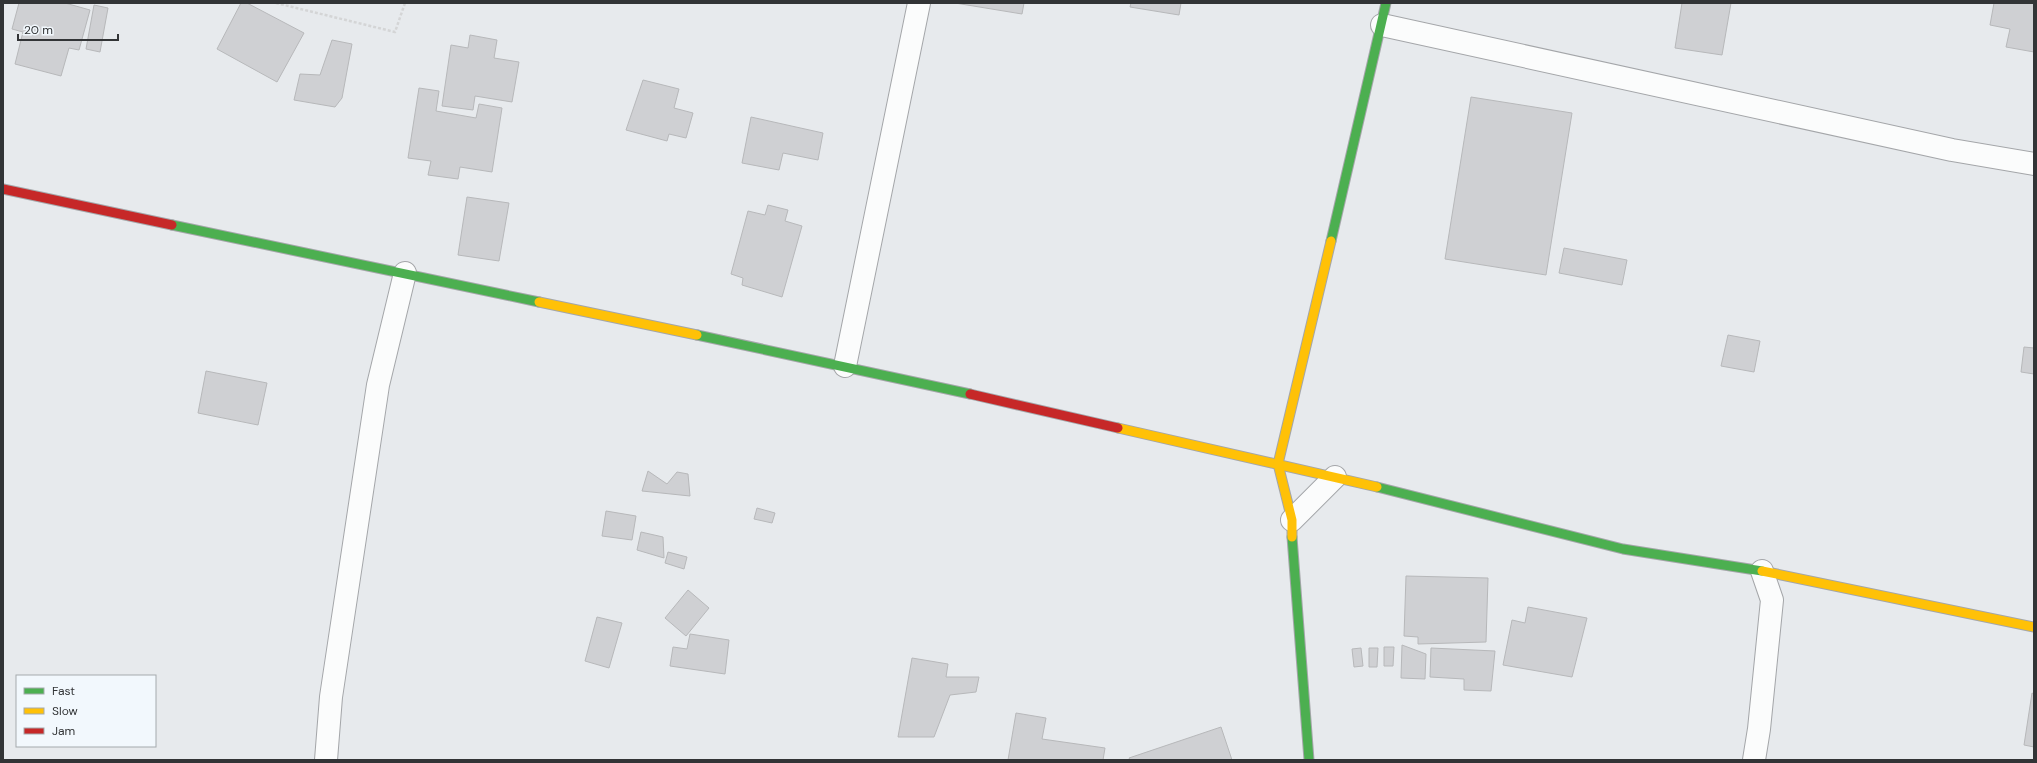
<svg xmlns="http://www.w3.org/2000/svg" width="2037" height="763" font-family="'DM Sans',sans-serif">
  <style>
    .building { fill: #cfd0d3; stroke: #b7b8ba }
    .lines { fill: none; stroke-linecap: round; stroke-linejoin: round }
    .street-casing { stroke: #a4a6a9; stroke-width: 24 }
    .fast-casing { stroke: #a4a6a9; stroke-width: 11 }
    .slow-casing { stroke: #a4a6a9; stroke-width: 11 }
    .jam-casing { stroke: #a4a6a9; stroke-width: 11 }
    .path { stroke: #d4d5d6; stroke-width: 2.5; stroke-dasharray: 3 2; stroke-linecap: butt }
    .street { stroke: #fbfcfc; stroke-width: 22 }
    .fast { stroke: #4caf50; stroke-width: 9 }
    .slow { stroke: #ffc107; stroke-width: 9 }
    .jam { stroke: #c62828; stroke-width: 9 }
  </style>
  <rect width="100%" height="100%" fill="#e7eaed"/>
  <!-- building -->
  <g class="building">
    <polygon points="19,3 65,3 90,10 79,50 69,48 61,76 15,64 23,32 12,29"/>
    <polygon points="241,3 247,3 304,33 277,82 217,49"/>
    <polygon points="955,3 1024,3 1022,14"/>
    <polygon points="1131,3 1181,3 1179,15 1130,7"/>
    <polygon points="1682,3 1731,3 1722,55 1675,48"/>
    <polygon points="1994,3 2034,3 2034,52 2006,47 2010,29 1990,25"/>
    <polygon points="94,5 108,8 100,52 86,49"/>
    <polygon points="470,35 497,40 494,58 519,62 512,102 475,96 473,110 442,106 451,45 468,48"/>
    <polygon points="332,40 352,44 342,98 335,107 294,100 300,74 320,75"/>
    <polygon points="643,80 679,89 674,108 693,113 686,138 669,134 667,141 626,130"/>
    <polygon points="419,88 439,91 436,111 476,118 479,104 502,108 492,172 460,167 458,179 428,175 431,161 408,158"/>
    <polygon points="1471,97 1572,113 1546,275 1445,259"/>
    <polygon points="751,117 823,133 818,160 783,153 779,170 742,163"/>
    <polygon points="467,197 509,203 499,261 458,255"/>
    <polygon points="768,205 788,210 785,221 802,226 782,297 742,285 743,278 731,274 748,211 765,215"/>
    <polygon points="1564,248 1627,260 1622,285 1559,273"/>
    <polygon points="1728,335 1760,341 1754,372 1721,366"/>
    <polygon points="2024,347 2034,348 2034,374 2021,372"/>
    <polygon points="206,371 267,383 258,425 198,413"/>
    <polygon points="648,471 667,484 677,472 688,474 690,496 642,491"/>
    <polygon points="757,508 775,513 772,523 754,519"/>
    <polygon points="606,511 636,516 632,540 602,536"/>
    <polygon points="641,532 663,537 664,558 637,550"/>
    <polygon points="668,552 687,557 684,569 665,563"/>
    <polygon points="1406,576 1488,578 1486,642 1418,644 1418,637 1404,636"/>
    <polygon points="688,590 709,608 686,636 665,618"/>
    <polygon points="1528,607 1587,618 1572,677 1503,665 1512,620 1525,623"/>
    <polygon points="597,617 622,623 609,668 585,661"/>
    <polygon points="690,634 729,640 725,674 670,666 673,647 687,649"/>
    <polygon points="1402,645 1426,654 1425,679 1401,678"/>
    <polygon points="1384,647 1394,647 1393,666 1384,666"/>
    <polygon points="1361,648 1363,666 1354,667 1352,649"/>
    <polygon points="1369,648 1378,648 1377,667 1369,667"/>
    <polygon points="1431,648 1495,651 1491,691 1464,690 1464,679 1430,677"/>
    <polygon points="912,658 948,664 946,677 979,677 976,692 950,695 934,737 898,737"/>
    <polygon points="2032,693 2034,694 2034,747 2024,745"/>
    <polygon points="1016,713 1046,718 1042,739 1105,748 1103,760 1008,760"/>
    <polygon points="1221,727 1232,760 1130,760 1129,758"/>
  </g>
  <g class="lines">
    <!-- street casing -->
    <g class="street-casing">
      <g id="street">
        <polyline points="1382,25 1952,150 2034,164"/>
        <polyline points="845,366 919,3"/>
        <polyline points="1292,520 1335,477"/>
        <polyline points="326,760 331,697 378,385 405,273"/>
        <polyline points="1754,760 1759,729 1772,600 1762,571"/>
      </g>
    </g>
    <!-- fast casing -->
    <g class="fast-casing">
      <g id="fast">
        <polyline points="172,225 539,302"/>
        <polyline points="1331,241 1386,3"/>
        <polyline points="697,335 970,394"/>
        <polyline points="1377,487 1623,549 1762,571"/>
        <polyline points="1292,537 1309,760"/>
      </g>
    </g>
    <!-- slow casing -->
    <g class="slow-casing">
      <g id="slow">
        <polyline points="539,302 697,335"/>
        <polyline points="1118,428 1377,487"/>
        <polyline points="1292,537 1292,520 1278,464 1331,241"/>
        <polyline points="1762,571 2034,627"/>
      </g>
    </g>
    <!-- jam casing -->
    <g class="jam-casing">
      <g id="jam">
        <polyline points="3,189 172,225"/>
        <polyline points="970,394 1118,428"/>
      </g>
    </g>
    <!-- path -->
    <polyline class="path" points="276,3 395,32 405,3"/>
    <!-- street -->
    <use href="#street" class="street"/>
    <!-- fast -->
    <use href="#fast" class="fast"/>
    <!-- slow -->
    <use href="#slow" class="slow"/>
    <!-- jam -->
    <use href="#jam" class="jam"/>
  </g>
  <!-- border -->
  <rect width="2037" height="763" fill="none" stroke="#323436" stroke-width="8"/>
  <!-- legend -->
  <rect x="16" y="675" width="140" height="72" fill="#f2f8fd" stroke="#a5aaad"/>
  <rect x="24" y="688" width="20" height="6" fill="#4caf50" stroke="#a5aaad"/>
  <text x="52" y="695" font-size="12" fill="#323436">Fast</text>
  <rect x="24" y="708" width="20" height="6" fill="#ffc107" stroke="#a5aaad"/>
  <text x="52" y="715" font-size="12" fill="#323436">Slow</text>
  <rect x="24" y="728" width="20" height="6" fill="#c62828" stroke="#a5aaad"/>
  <text x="52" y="735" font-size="12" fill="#323436">Jam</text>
  <!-- scale -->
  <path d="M18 34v6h100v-6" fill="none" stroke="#323436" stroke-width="2"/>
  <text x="24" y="34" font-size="12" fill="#323436" stroke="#f2f8fd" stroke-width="3" paint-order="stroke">20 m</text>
</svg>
